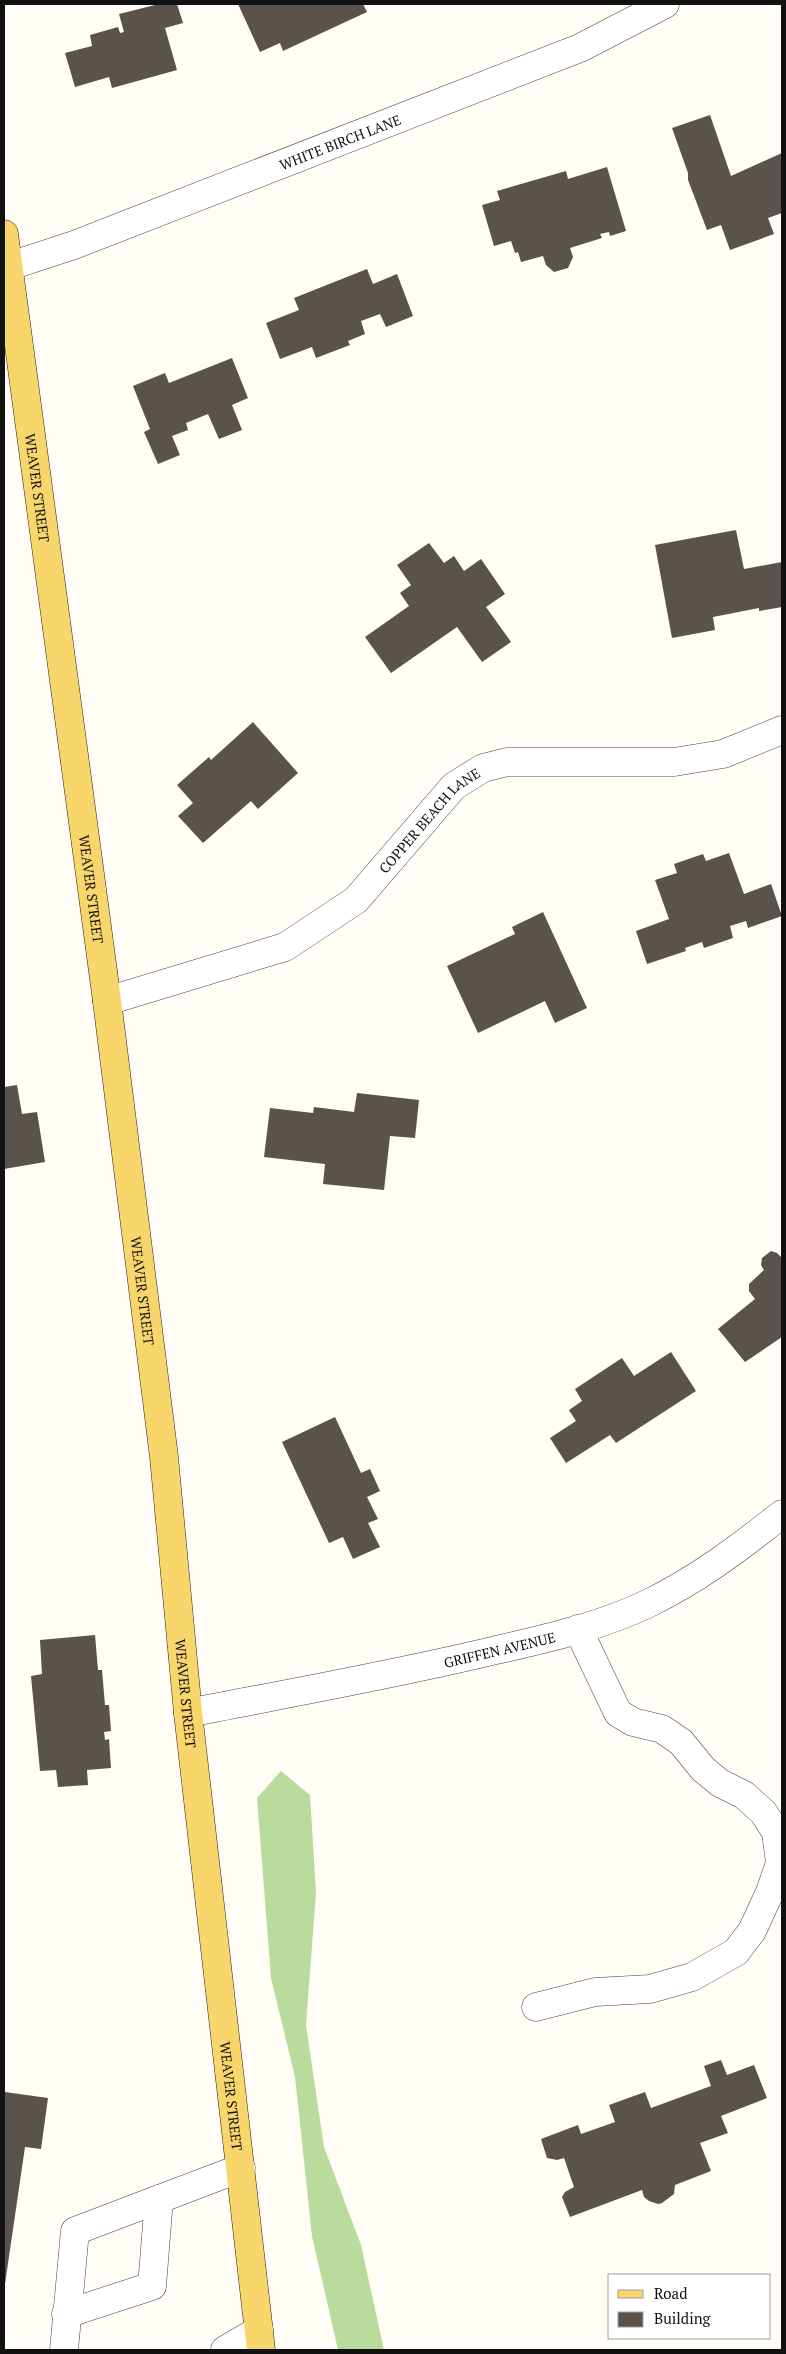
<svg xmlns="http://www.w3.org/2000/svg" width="786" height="2354" font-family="'PT Serif',serif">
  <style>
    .forest { fill: #b9dc9c }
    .building { fill: #5a524d }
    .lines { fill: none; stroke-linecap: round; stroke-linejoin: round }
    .minor-casing { stroke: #444; stroke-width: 29 }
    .major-casing { stroke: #222; stroke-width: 29 }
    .minor { stroke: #fff; stroke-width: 28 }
    .major { stroke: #f9d66b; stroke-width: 28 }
    .labels { text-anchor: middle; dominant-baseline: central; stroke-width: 5; stroke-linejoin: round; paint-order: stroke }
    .street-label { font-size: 14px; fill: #111; stroke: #fff }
  </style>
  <rect width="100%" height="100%" fill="#fffdf5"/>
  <!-- forest -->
  <polygon class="forest" points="281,1771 310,1795 316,1893 306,2025 324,2147 361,2245 384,2350 338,2350 312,2236 295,2077 271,1978 257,1798"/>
  <!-- building -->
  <g class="building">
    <polygon points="159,4 177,4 183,23 165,28 177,70 112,88 109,77 75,87 65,53 92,46 90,35 118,27 120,33 124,32 119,14"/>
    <polygon points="238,4 363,4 367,12 283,51 280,43 260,52"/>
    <polygon points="710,115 731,176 782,153 782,213 768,218 774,234 730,250 721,225 707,230 688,180 688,173 672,128"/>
    <polygon points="607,167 626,231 610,236 609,232 600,234 602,238 570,248 573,257 568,268 554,272 546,265 543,256 521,262 518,252 515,253 511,241 494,246 482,205 500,200 497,191 566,171 568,179"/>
    <polygon points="367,269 373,284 397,274 413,316 386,327 380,314 361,321 365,334 348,341 350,345 316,358 312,347 280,359 266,323 299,310 294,298"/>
    <polygon points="232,358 248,398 232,405 242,430 219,439 208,414 186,423 188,430 172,436 180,455 158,464 144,432 150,429 133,386 165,373 169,383"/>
    <polygon points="736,530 744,569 782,562 782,607 759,611 759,608 713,617 715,630 672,638 655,545"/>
    <polygon points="429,543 444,563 454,556 464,571 481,559 505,594 486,607 511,642 482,662 457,627 391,673 365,637 409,606 400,593 411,585 397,565"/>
    <polygon points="253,722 298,773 258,809 251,801 203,843 178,816 193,803 177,785 209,757 211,760"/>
    <polygon points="729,853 744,894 771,884 782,916 748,928 746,921 730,926 733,938 704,948 702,942 685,948 686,951 647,964 636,931 669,919 655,880 677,873 674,864 703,854 706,861"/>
    <polygon points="543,912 587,1008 555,1023 545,1001 478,1033 447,966 515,934 512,927"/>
    <polygon points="17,1085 22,1114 37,1112 45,1162 4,1169 4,1087"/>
    <polygon points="357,1093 419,1100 415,1138 390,1136 384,1190 323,1184 325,1164 264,1157 270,1108 313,1113 314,1107 354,1112"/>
    <polygon points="771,1251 777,1253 781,1257 782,1255 782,1337 745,1362 718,1329 755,1299 749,1291 749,1284 764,1270 761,1265 762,1258"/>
    <polygon points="671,1352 696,1391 616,1443 610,1435 566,1463 550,1438 576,1421 569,1410 582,1401 575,1389 622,1358 634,1376"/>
    <polygon points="335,1417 361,1473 370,1469 380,1491 367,1497 378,1519 368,1523 380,1547 353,1559 343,1537 329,1543 282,1442"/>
    <polygon points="95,1635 98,1670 102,1670 105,1705 109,1705 111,1731 104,1732 105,1740 109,1739 111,1768 87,1770 88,1785 58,1787 56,1770 40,1771 31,1676 42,1674 40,1640"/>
    <polygon points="721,2060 727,2075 754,2065 767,2098 721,2116 728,2133 700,2143 711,2171 675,2185 674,2194 662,2203 658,2204 649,2201 644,2197 642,2190 570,2217 562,2197 565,2192 574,2187 564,2158 557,2160 547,2158 541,2139 578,2125 581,2134 615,2122 609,2105 645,2092 651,2108 711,2086 704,2066"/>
    <polygon points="5,2092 48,2098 41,2149 25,2147 5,2284"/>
  </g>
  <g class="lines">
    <!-- minor casing -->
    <g class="minor-casing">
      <g id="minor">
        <path id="s1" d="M4,268L74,245L580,48L665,4"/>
        <path id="s2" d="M107,1001L285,947L356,900L454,786L483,768L507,762H674L723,754L782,730"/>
        <path id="s3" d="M188,1713C290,1693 392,1675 492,1651C544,1639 599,1627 647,1604C697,1580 739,1548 782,1514"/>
        <polyline points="536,2007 595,1992 650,1989 692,1977 736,1952 752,1931 770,1892 780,1863 776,1832 763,1812 744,1795 720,1783 703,1769 681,1742 662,1729 633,1722 618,1713 578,1629"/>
        <polyline points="66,2314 152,2286 159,2199"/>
        <polyline points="64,2350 75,2231 241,2168"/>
        <polyline points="225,2350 259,2330"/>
      </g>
    </g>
    <!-- major casing -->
    <g class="major-casing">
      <g id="major">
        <path id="s4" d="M4,234L107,1001L164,1457L188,1713L261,2350"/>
      </g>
    </g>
    <!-- minor -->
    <use href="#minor" class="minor"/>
    <!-- major -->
    <use href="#major" class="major"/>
  </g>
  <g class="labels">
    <!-- street labels -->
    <g class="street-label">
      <text stroke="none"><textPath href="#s1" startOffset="359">WHITE BIRCH LANE</textPath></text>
      <text stroke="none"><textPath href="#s4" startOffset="256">WEAVER STREET</textPath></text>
      <text stroke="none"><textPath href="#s2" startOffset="380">COPPER BEACH LANE</textPath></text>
      <text stroke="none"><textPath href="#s4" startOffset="661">WEAVER STREET</textPath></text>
      <text stroke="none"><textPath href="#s4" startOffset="1066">WEAVER STREET</textPath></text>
      <text stroke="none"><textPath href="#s3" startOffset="318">GRIFFEN AVENUE</textPath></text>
      <text stroke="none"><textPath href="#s4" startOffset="1471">WEAVER STREET</textPath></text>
      <text stroke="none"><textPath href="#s4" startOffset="1876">WEAVER STREET</textPath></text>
    </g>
  </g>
  <!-- border -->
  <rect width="786" height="2354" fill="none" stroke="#111111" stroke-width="10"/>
  <!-- legend -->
  <rect x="608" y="2274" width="162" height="65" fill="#ffffff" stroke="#a0a0a0"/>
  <rect x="618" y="2290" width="25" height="8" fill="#f9d66b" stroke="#a0a0a0"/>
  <text x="654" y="2299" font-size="15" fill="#111111">Road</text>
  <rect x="618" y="2312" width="25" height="15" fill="#5a524d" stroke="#a0a0a0"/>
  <text x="654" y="2324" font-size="15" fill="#111111">Building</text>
</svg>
